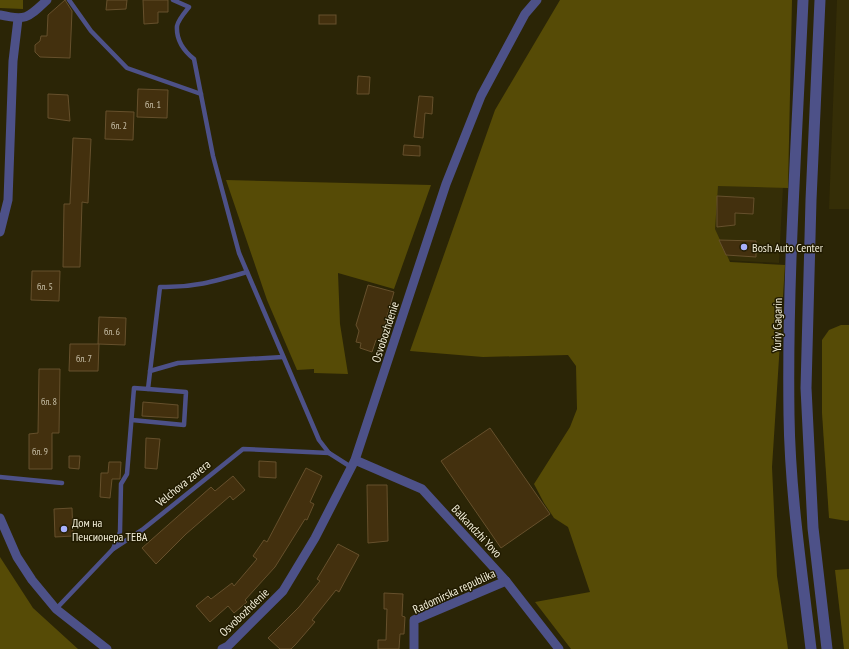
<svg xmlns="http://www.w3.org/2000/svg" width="849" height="649" font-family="'PT Sans Narrow',sans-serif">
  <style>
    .built { fill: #352e07 }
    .green { fill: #564b06 }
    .building { fill: #43300e; stroke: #66502c }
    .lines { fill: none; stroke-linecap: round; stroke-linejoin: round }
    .service { stroke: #4d5188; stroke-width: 4.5 }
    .minor { stroke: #4d5188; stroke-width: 9 }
    .tertiary { stroke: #4d5188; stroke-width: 11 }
    .poi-dot { fill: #a8b0fc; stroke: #211b00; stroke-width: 1.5 }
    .labels { text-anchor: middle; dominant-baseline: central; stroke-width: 3; stroke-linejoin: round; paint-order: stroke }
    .number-label { font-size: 10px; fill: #c6bea6 }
    .poi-label { font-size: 12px; fill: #f2eed8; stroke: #211b00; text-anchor: start }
    .street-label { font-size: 12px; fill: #f2eed8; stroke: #211b00 }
  </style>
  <rect width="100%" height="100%" fill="#2b2506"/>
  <!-- built -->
  <g class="built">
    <polygon points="837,0 849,0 849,209 829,209"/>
    <polygon points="712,185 783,187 779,263 725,260 709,228"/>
  </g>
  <!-- green -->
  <g class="green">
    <polygon points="0,0 23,0 23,9 0,8"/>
    <polygon points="560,0 792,0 788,188 718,186 715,229 730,262 785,265 772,467 777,576 788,649 571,649 535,602 590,592 568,527 554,518 544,503 534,484 570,427 577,409 576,366 568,355 483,357 410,351 495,110"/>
    <polygon points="226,180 431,185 394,289 338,273 340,324 348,374 314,373 314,369 297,370 267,300"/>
    <polygon points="841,325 849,325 849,520 847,521 829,518 822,413 822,340 829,330"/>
    <polygon points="0,557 33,608 78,649 0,649"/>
    <polygon points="849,569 849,649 844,649 835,570"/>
  </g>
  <!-- building -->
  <g class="building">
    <polygon points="65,0 72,11 70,58 40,57 35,52 35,45 40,41 41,36 47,36 48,15"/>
    <polygon points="107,0 127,0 126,9 106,10"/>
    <polygon points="143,0 168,0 168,12 158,12 158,23 144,24"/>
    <rect x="319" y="15" width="17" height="9"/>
    <polygon points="358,76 370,77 369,94 357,94"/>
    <polygon points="138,89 168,90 167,118 137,117"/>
    <polygon points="48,94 68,95 70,121 48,118"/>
    <polygon points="419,96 433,97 432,114 425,113 423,138 414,137"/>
    <polygon points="106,111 134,112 133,140 105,139"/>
    <polygon points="73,138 91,139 88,203 82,202 80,267 63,267 64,204 70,204"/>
    <polygon points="404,145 420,146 420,156 403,155"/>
    <polygon points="717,196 754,198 753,214 735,213 735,225 717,227"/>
    <polygon points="719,240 756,241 756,257 726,255"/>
    <polygon points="32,271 60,271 59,301 31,300"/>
    <polygon points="368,285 394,292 380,341 376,340 372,352 360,348 361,343 356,342 359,331 356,325"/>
    <polygon points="99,317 126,318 125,345 98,344"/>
    <polygon points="70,344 99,344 98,371 69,371"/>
    <polygon points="39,369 60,369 59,433 52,433 52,469 29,469 29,434 38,433"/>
    <polygon points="143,402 178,405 178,418 142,416"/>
    <polygon points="490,428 550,514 501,548 441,461"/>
    <polygon points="146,438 160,439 157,469 145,468"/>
    <polygon points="69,456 80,456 79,469 69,468"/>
    <polygon points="259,461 276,462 276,478 259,477"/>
    <polygon points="109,462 121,462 120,479 112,479 110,498 100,497 101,473 108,473"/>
    <polygon points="306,468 322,476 310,502 314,504 307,520 305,519 275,567 245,600 247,602 234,613 228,606 210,622 196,606 208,596 211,599 232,583 234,586 257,559 253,556 264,540 267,542"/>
    <polygon points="233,476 245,490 233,500 230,496 186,534 156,564 142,548 211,487 215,491"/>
    <polygon points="367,485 387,485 388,541 368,543"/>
    <polygon points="72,508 73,536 55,537 54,509"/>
    <polygon points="338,544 359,555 347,577 339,592 336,590 312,620 315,622 296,644 291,649 280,649 268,638 299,607 320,581 317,579"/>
    <polygon points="384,593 403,594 402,616 405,617 404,634 400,634 399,649 378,649 378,640 386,640 387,609 384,609"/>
  </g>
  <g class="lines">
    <!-- service -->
    <g class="service">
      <polyline points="69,0 91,31 127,68 201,94"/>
      <path d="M173,0L189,7C185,12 178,20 177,26C176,40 184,51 194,59L213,156L239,253L319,440L329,453L351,467"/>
      <polyline points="150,371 178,363 283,357"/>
      <polyline points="132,420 184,425 186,392 148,389"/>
      <polyline points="0,477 62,483"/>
      <path d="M113,549L120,532L121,484L127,474L134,388L148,389L160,287C193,288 216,281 247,272"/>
      <polyline points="56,609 113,549 142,530 243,449 329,453"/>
    </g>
    <!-- minor -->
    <g class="minor">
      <path d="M0,15C26,21 28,18 47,0"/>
      <polyline points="0,232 8,200 13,61 18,19"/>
      <polyline points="355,460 422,489 506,581 559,649"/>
      <polyline points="0,518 17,557 32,580 56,609 107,649"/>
      <polyline points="222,649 228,646 283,591 315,538 355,460 446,184 481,96 525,14 537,0"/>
      <polyline points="414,649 414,620 506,581"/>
    </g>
    <!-- tertiary -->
    <g class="tertiary">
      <path d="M803,0C797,138 787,277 789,415C790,493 802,571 811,649"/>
      <polyline points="820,0 811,200 806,388 813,528 827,649"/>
    </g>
  </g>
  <!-- markers -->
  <g class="poi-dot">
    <circle cx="744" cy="247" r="4"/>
    <circle cx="64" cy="529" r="4"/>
  </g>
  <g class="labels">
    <!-- number labels -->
    <g class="number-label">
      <text x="153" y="104">бл. 1</text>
      <text x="119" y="125">бл. 2</text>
      <text x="45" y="286">бл. 5</text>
      <text x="112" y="331">бл. 6</text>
      <text x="84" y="358">бл. 7</text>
      <text x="49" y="401">бл. 8</text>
      <text x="40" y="451">бл. 9</text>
    </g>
    <!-- poi labels -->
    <g class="poi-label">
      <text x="752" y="247">Bosh Auto Center</text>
      <text x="72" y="522">Дом на<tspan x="72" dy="14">Пенсионера ТЕВА</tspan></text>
    </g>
    <!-- street labels -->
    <g class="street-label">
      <text transform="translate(777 325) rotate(-89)">Yuriy Gagarin</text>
      <text transform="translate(385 332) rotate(-72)">Osvobozhdenie</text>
      <text transform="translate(183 483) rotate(-39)">Velchova zavera</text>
      <text transform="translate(477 531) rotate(47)">Balkandzhi Yovo</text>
      <text transform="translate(454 591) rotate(-25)">Radomirska republika</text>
      <text transform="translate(244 612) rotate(-44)">Osvobozhdenie</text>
    </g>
  </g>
</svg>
